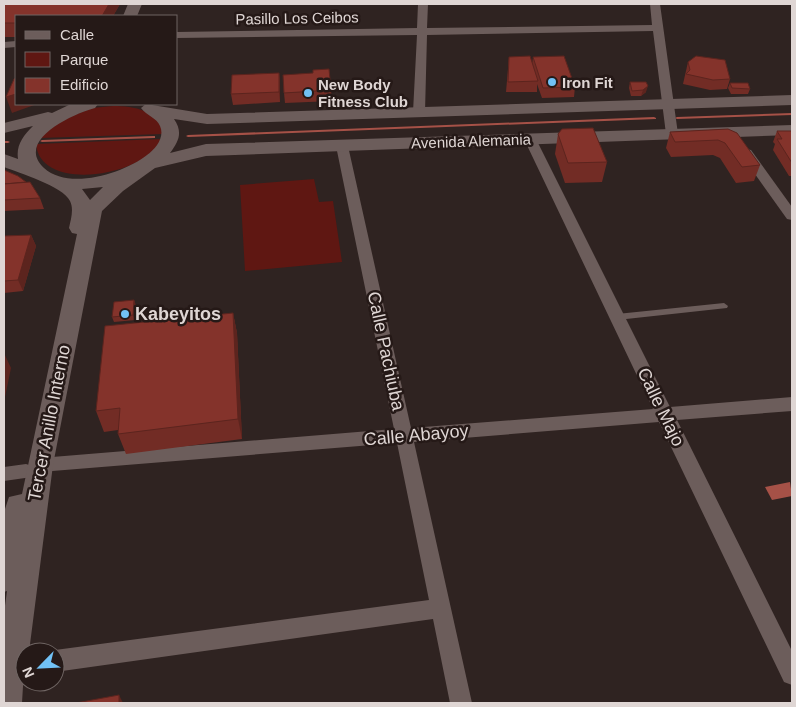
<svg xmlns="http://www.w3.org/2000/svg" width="796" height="707" font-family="Arial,sans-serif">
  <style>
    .green { fill: #5f1712 }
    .water { fill: #a65147 }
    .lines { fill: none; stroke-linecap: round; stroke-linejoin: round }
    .stream { fill: #a65147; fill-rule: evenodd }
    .service { fill: #6c5d5b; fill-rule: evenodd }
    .minor { fill: #6c5d5b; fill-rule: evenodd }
    .secondary { fill: #6c5d5b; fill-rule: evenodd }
    .wall { fill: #722c25 }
    .shaded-wall { fill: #5c241e }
    .building { fill: #84332b; stroke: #5c241e }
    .poi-dot { fill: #71c1f5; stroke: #251917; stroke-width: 2 }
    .labels { text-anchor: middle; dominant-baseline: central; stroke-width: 5; stroke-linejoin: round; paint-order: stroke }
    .far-street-label { font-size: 15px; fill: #dfd6d4; stroke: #251917 }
    .far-poi-label { font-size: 15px; font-weight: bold; fill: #dfd6d4; stroke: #251917; text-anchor: start }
    .poi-label { font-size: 18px; font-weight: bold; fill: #dfd6d4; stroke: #251917; text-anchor: start }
    .street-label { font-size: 18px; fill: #dfd6d4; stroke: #251917 }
  </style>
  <rect width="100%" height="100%" fill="#2f2321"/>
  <!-- green -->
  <g class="green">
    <path d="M113,106C134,106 159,110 163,134L39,138L52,124L92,108Z"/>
    <path d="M161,139C147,176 40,194 36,144Z"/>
    <polygon points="314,179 319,202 333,201 342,262 245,271 240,185"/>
  </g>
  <!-- water -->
  <polygon class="water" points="790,482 792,496 772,500 765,487"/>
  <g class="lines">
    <!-- stream -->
    <g class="stream">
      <polygon points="792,113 792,115 677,119 675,118 677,117"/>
      <polygon points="654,117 656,118 656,119 188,137 186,136 188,135"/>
      <polygon points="153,136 155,136 155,138 42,142 40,141 42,140"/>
      <polygon points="4,141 8,141 10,142 8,143 4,143"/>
    </g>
    <!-- service -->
    <polygon class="service" points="724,303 728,306 727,308 617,320 613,317 617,314"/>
    <!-- minor -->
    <g class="minor">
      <polygon points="418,4 428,4 427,28 652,25 650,4 660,4 678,134 672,138 666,134 653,31 427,35 425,112 419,116 413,112 417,35 176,38 176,32 417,28"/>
      <polygon points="16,41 16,47 4,48 4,42"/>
      <polygon points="530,135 536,139 670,407 792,397 792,411 677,420 792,651 792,685 784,682 659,422 414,442 472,703 450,703 433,619 55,672 55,652 51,652 55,650 429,600 397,443 40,472 34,471 32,477 4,481 4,467 26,464 32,466 34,460 40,458 394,429 336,146 338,143 346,143 348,146 411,428 653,409 524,139"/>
      <polygon points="746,149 751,150 792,207 792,220 787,219 740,153"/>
    </g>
    <!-- secondary -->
    <g class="secondary">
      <polygon points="128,4 142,4 137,16 123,16"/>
      <path d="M792,95V105L207,124L174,119C183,132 179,141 170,153L206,144L792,125V135L206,156L155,168L123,191L102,211L53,465L29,652H25L22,703H4V613L7,591L4,592V512L9,497L22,494L77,234L72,233L69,228C71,219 74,209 70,201C63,186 19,173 4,167V154L18,159C16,145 23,136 33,126L4,133V123L48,112L52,113L71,104H98L95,108C75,113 14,140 44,168C69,191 124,173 147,155C156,149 165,137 160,126C157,118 146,115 141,108L146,104L207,114ZM103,187L90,200L82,189Z"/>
    </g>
  </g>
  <!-- wall -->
  <g class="wall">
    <polygon points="4,4 120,4 113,16 16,16 16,37 4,37"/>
    <polygon points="509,57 532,64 533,57 575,87 574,97 542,98 537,84 537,92 506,92"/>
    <polygon points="688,62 730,79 727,89 710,90 683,84"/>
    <polygon points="279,73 280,83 280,102 233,105 231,94"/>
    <polygon points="630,82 646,92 641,96 631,96 629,88"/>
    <polygon points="730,83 750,89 748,94 731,94 728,88"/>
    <polygon points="331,90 332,101 285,103 284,93"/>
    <polygon points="728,129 760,165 754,181 736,183 720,158 713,155 671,157 666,148 670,132"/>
    <polygon points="777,131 792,131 792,176 789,176 773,150 775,144 773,142"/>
    <polygon points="558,134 607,162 602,182 565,183 555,154"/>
    <polygon points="4,170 40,198 44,209 4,211"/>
    <polygon points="31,235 36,246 23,291 4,293 4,236"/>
    <polygon points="134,300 136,306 135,320 114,322 112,317"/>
    <polygon points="233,313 237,333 242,439 126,454 118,434 118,430 104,432 96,411"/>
  </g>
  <!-- shaded-wall -->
  <g class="shaded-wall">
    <polygon points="109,4 120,4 113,16 102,16"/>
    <polygon points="279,73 280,83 280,102 279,92"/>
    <polygon points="648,86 646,92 641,96 643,90"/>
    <polygon points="16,94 16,104 37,104 12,113 6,97"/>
    <polygon points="31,235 36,246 23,291 18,280"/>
    <polygon points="134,300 136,306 135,320 133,315"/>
    <polygon points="233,313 237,333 242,439 238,419"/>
    <polygon points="4,353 11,368 4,402"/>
    <polygon points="119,695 123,703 119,703"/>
  </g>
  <!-- building -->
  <g class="building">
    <polygon points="4,4 109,4 102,16 16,16 16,23 4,23"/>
    <polygon points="530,56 538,81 508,82 509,57"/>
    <polygon points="564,56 575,87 543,88 533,57"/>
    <polygon points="696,56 725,60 730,79 713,80 686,74 690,70 688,62"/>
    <polygon points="329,69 331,90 284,93 283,75 313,73 313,70"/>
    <polygon points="279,73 279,92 231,94 232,75"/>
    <polygon points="16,77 16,94 6,97 14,79"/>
    <polygon points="630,82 646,82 648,86 643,90 632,91"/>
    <polygon points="730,83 748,83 750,89 732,88"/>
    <polygon points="593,128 607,162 568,163 558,134 562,129"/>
    <polygon points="728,129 737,133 760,165 742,167 725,143 718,140 675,142 670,132"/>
    <polygon points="777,131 792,131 792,163 777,139 782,139"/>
    <polygon points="4,170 18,176 26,182 4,184"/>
    <polygon points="30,182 40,198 4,200 4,184"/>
    <polygon points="31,235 18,280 4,281 4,236"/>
    <polygon points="134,300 133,315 112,317 114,302"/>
    <polygon points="233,313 238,419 118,434 120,408 96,411 105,326"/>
    <polygon points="119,695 119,703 76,703"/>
  </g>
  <!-- markers -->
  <g class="poi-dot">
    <circle cx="552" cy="82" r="5"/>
    <circle cx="308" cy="93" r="5"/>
    <circle cx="125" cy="314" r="5"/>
  </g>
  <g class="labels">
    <!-- far-street labels -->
    <g class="far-street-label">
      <text transform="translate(297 18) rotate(-1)">Pasillo Los Ceibos</text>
      <text transform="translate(471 141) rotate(-2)">Avenida Alemania</text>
    </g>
    <!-- far-poi labels -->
    <g class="far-poi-label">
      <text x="562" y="82">Iron Fit</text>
      <text x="318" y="84">New Body<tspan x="318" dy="17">Fitness Club</tspan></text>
    </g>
    <!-- poi labels -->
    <g class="poi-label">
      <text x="135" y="314">Kabeyitos</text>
    </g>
    <!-- street labels -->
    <g class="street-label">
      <text transform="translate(386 351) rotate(78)">Calle Pachiuba</text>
      <text transform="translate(661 407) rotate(64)">Calle Majo</text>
      <text transform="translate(49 423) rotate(-79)">Tercer Anillo Interno</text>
      <text transform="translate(416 435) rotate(-5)">Calle Abayoy</text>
    </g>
  </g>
  <!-- border -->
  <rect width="796" height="707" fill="none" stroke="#dfd6d4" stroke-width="10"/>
  <!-- legend -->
  <rect x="15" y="15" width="162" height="90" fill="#251917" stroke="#6f6563"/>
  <rect x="25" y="31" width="25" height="8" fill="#6c5d5b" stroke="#6f6563"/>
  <text x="60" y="40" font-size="15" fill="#dfd6d4">Calle</text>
  <rect x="25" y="52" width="25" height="15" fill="#5f1712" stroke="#6f6563"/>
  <text x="60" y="65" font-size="15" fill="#dfd6d4">Parque</text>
  <rect x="25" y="78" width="25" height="15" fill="#84332b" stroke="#6f6563"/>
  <text x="60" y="90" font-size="15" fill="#dfd6d4">Edificio</text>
  <!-- north arrow -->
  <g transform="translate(40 667) rotate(246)"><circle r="24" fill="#251917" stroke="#6f6563"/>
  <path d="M0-4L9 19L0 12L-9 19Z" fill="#71c1f5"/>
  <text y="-8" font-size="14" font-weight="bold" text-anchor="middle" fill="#dfd6d4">N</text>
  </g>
</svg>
